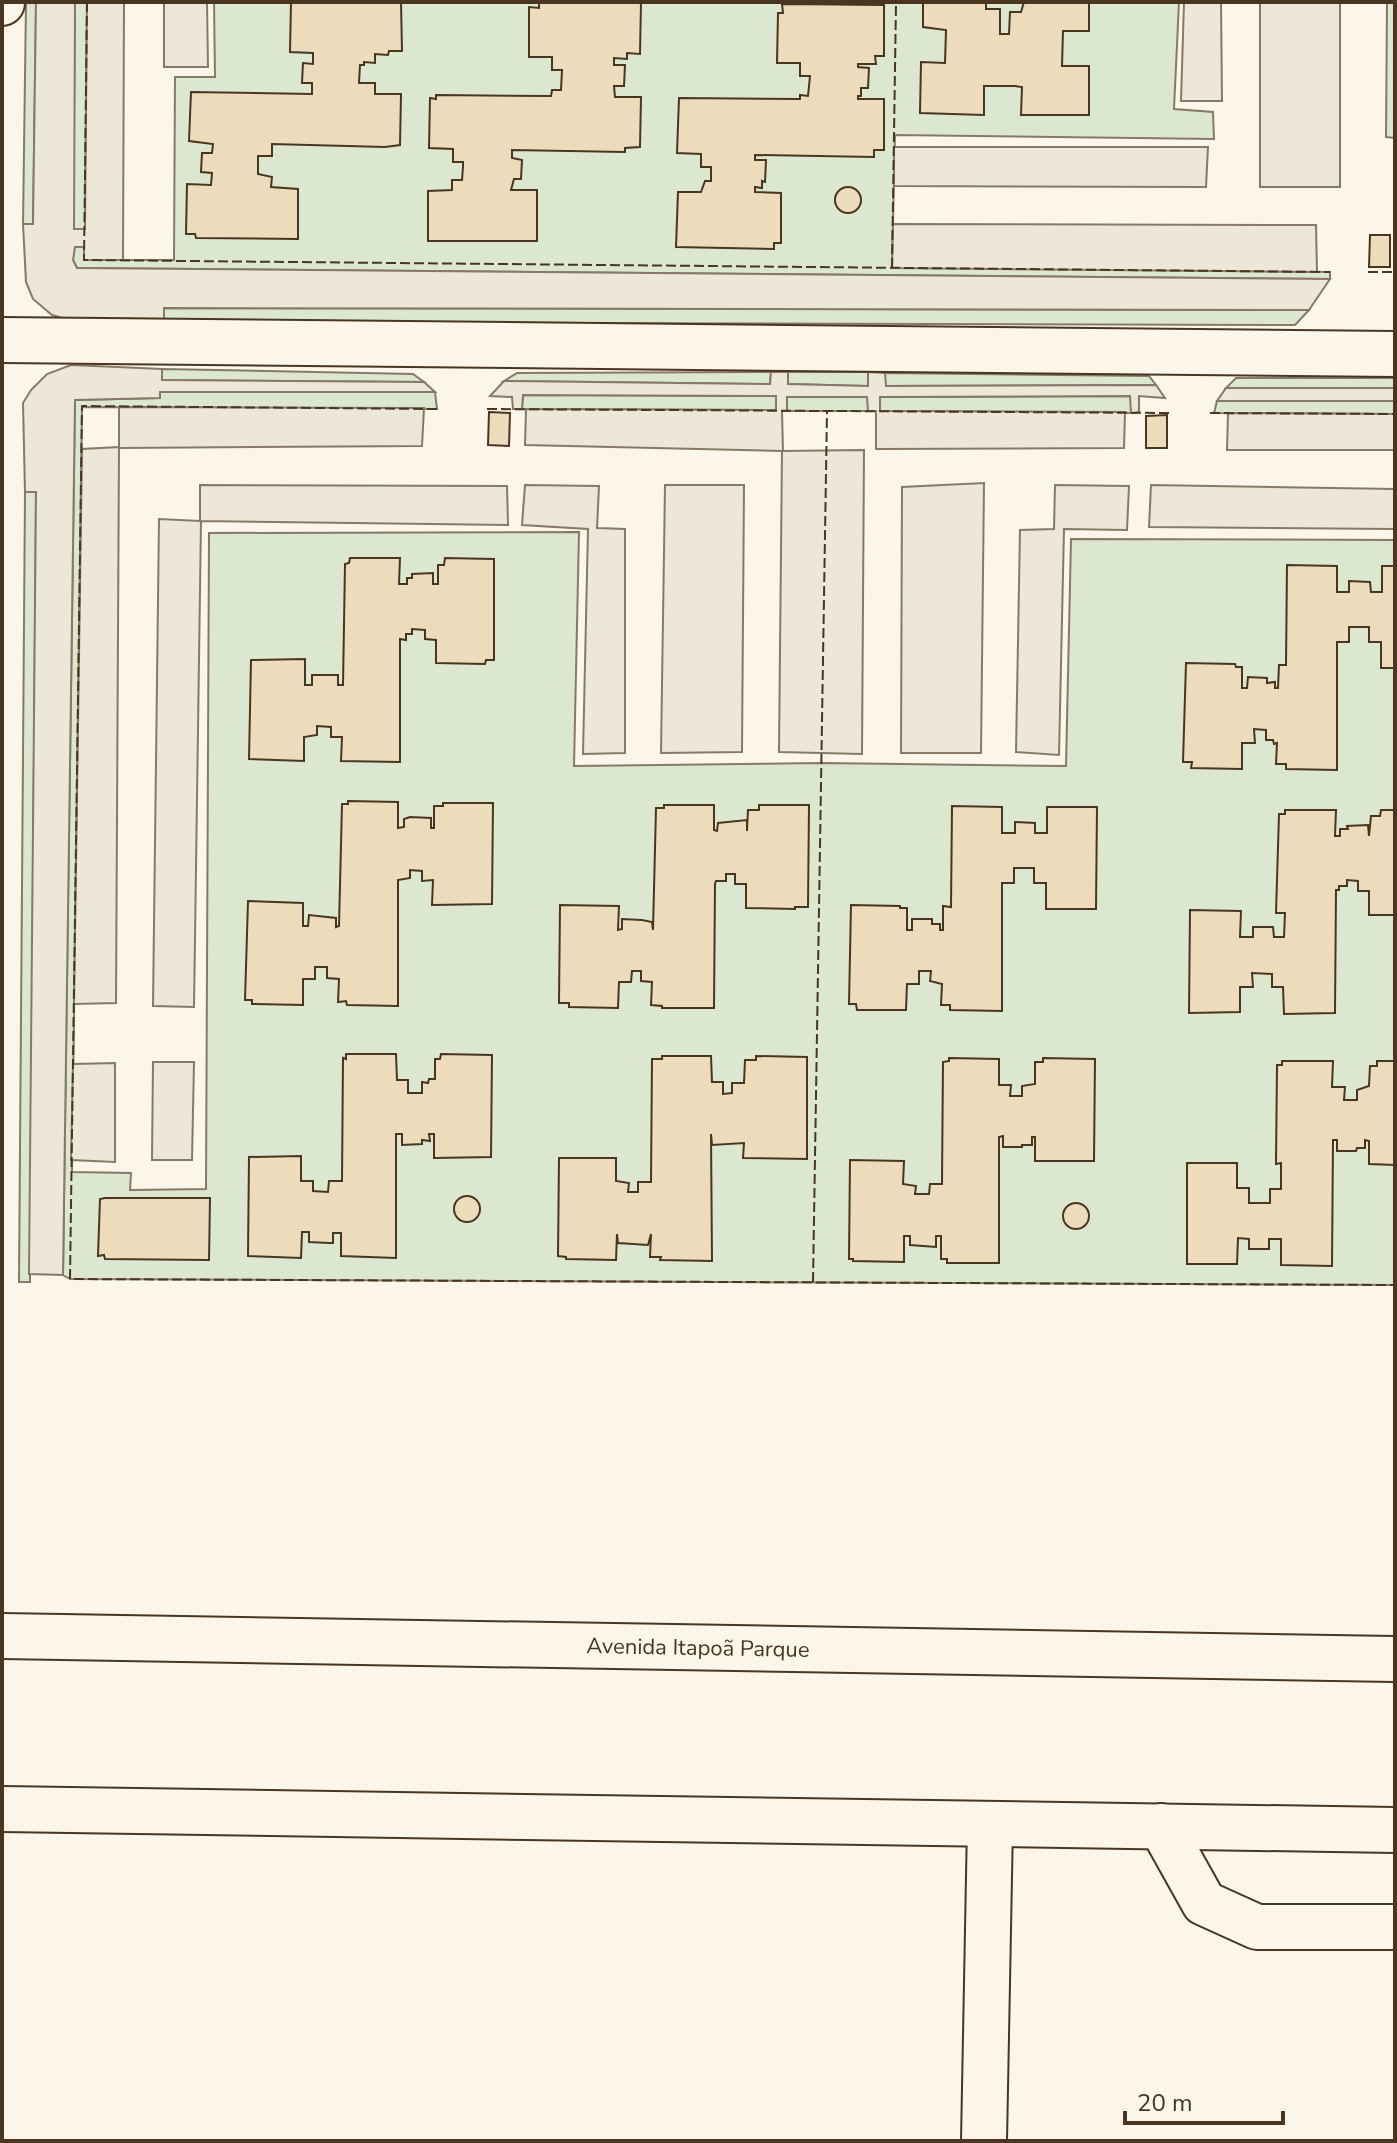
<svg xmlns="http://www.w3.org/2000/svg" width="1397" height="2143" font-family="'Nunito Sans',sans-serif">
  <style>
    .green { fill: #dce7d0; stroke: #887966; stroke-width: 2 }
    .parking { fill: #ede7d9; stroke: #887966; stroke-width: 2 }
    .building { fill: #ecdcbc; stroke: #4a3520; stroke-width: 2 }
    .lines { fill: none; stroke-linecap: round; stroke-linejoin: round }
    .minor-casing { stroke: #4a3520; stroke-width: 48 }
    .minor { stroke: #fbf6e9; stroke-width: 44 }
    .fence { stroke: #4a3520; stroke-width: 2; stroke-dasharray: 10 4; stroke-linecap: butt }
    .labels { text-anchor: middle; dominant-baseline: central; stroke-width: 6; stroke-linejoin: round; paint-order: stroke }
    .street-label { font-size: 22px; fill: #4a3520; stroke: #fbf6e9 }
  </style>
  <rect width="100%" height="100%" fill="#fbf6e9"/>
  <!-- green -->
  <g class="green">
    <polygon points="26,2 36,2 33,225 23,224"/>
    <polygon points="75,2 87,2 85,229 73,229"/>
    <polygon points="214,2 1179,2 1174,109 1213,112 1214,139 895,135 892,267 1330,272 1330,279 77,268 73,260 74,247 84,247 85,260 174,260 175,77 215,77"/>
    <polygon points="1387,2 1395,2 1395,138 1386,137"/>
    <polygon points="163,308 1309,310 1295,325 164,322"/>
    <polygon points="162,369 413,374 424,382 162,380"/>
    <polygon points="771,372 770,384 504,381 517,373"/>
    <polygon points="788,372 868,372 868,386 787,384"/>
    <polygon points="885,373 1149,376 1156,385 885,386"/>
    <polygon points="1236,378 1395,378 1395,388 1226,388"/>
    <polygon points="160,392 435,392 437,409 82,407 72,1172 131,1173 130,1190 206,1189 209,533 579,532 574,766 821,763 1066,766 1071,539 1395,540 1395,1285 70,1279 63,1275 75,400 159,398"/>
    <polygon points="523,395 776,396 777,410 522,409"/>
    <polygon points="1131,396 1131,413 879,411 879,397"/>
    <rect x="787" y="397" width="81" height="14"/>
    <polygon points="1217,401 1395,401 1395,414 1214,413"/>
    <polygon points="25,492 36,492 30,1282 19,1282"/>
  </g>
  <!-- parking -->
  <g class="parking">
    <polygon points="36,2 75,2 74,229 85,229 87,2 124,2 123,260 84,260 84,247 75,247 73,260 77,268 1330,279 1309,310 164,308 164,322 73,321 52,315 33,299 26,282 23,224 33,224"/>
    <polygon points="164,2 207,2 208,67 164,67"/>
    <polygon points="1184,2 1221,2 1222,101 1181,101"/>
    <rect x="1260" y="2" width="80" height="185"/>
    <polygon points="894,147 1208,147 1206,187 894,186"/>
    <polygon points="893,224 1316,225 1317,272 892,268"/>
    <polygon points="71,365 162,369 162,380 424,382 435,392 160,392 160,398 75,400 63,1275 29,1274 36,492 25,492 23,403 31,390 47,374"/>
    <polygon points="771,372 788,372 788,384 868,386 868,372 885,373 886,386 1156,385 1165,398 1139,396 1139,412 1136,413 1131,413 1130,396 880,397 880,411 1125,412 1124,448 876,449 876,411 868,411 867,397 787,397 787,411 782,411 783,451 864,450 862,754 779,752 782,451 525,445 526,409 776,410 776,396 523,395 522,409 513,409 512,397 490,396 504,381 770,384"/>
    <polygon points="1226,388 1395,388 1395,401 1217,401"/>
    <polygon points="119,407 424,408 422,446 119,448 116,1003 74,1004 82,449 119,447"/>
    <polygon points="1228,413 1395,414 1395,450 1227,450"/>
    <polygon points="984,483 981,753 901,753 902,487"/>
    <polygon points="200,485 507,486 508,525 201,521 194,1007 153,1006 159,519 200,521"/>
    <polygon points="525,485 599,486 597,528 625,529 625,753 583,754 588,529 522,525"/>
    <polygon points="665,485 744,485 742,752 661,753"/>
    <polygon points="1055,485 1129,486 1127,530 1064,529 1059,755 1016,752 1020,530 1054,529"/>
    <polygon points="1151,485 1395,489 1395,529 1149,527"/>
    <polygon points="153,1062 194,1062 192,1160 152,1160"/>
    <polygon points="115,1063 115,1162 71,1160 73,1064"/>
  </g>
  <!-- building -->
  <g class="building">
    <polygon points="291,2 401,2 402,51 389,51 388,55 375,54 375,63 364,62 364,65 360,65 359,83 375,83 375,94 401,94 400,145 385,147 272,144 272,156 258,156 258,174 272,177 271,187 298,189 298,239 196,238 195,234 186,234 187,184 211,185 212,173 201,172 202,153 212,153 213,144 189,141 191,92 312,94 312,83 302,83 303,63 313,64 313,53 290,52"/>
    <polygon points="539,2 641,2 640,54 627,53 627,59 614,58 614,65 625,65 624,86 614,86 615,97 641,97 640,147 625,148 625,152 512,150 512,158 522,160 521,179 514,179 511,190 537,190 537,241 428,241 428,191 452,190 452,180 462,180 463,167 463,162 453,162 453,149 429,148 430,98 436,99 436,95 551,96 552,90 561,90 562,70 552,70 552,57 529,57 529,7 539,8"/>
    <polygon points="923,2 986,2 986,9 1000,9 1000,34 1009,34 1010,12 1021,12 1024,2 1089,2 1089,31 1063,31 1062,66 1089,66 1089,115 1021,115 1022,87 1015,86 984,86 984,115 920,113 921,62 945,63 946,30 923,27"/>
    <polygon points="782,4 884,5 884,56 875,56 876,64 858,64 858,67 869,68 868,88 861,88 861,96 858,96 858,99 884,99 884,150 874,150 874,157 755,155 755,160 766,160 765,182 762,181 762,188 755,187 755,192 781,193 781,243 774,243 774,249 676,247 678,192 701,192 705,181 711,181 711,167 701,167 701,154 677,153 679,98 800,99 800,95 808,96 810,76 800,76 800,63 777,63 778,13 783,13"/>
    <circle cx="848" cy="200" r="13"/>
    <polygon points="1370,235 1390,235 1390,267 1369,267"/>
    <polygon points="489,412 510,413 509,446 488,445"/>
    <polygon points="1167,415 1167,448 1146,448 1146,416"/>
    <polygon points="350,558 400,558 399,584 407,584 407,578 412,578 412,574 433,573 433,584 438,584 438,565 444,565 445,558 494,559 494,660 486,660 485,664 436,663 436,640 425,639 425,630 412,629 412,634 406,634 406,640 400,639 400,762 341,761 342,737 331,737 331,727 317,726 317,735 304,737 304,761 249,759 251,660 305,659 305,685 312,685 312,675 338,675 338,685 343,685 345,564 349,563"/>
    <polygon points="1287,565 1337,566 1337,592 1349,592 1349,581 1370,582 1371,592 1382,592 1382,566 1395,566 1395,668 1381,668 1381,642 1369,642 1369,627 1349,627 1349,642 1337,642 1337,770 1286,769 1286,764 1276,764 1277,743 1274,744 1273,740 1266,740 1266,730 1254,729 1255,743 1242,743 1242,769 1191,768 1192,762 1183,762 1186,663 1235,664 1236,667 1242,667 1242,688 1247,688 1248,677 1267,678 1267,683 1275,682 1275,688 1278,688 1279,665 1286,665"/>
    <polygon points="348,801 398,802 398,828 404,827 404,819 410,817 431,818 431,828 434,828 434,806 443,806 443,803 493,803 492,904 432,905 433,880 422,881 422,871 410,870 410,878 398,880 398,1006 347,1005 346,1001 338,1002 339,979 327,978 327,967 315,967 315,979 303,979 303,1005 252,1004 252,1000 245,1000 248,901 303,903 303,926 308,926 309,915 336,918 336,927 339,926 342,804 348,804"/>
    <polygon points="664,805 714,805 714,830 717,831 718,823 747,820 747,831 747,830 748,810 759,810 759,805 809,805 808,907 795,907 795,909 746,908 746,884 735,884 735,874 726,874 726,881 716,881 715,884 714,1008 662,1008 662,1006 651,1005 652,982 641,981 641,971 632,971 631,982 619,982 618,1008 569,1007 569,1003 559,1003 560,905 619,906 618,930 622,929 622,919 642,920 652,922 653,930 656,808 664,808"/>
    <polygon points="952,806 1002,807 1002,833 1015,833 1015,822 1035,823 1035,833 1047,833 1047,807 1097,807 1096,909 1046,909 1046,883 1034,883 1034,868 1014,868 1014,883 1002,883 1002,1011 950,1010 950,1005 941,1005 942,984 930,981 931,971 919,971 919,984 907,984 906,1010 857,1010 856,1004 849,1004 851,905 900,906 900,908 907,908 907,930 912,930 912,919 932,919 932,924 940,924 940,930 943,930 943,906 951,907"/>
    <polygon points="1285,810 1336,810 1335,836 1340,836 1340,829 1348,829 1347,826 1368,825 1369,836 1371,816 1380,816 1381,810 1395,810 1395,915 1369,915 1369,891 1358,891 1358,881 1347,880 1347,886 1339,886 1339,890 1336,890 1335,1013 1284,1014 1283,987 1272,987 1272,974 1252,973 1253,987 1240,987 1240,1012 1189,1013 1190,910 1241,911 1240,937 1253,937 1253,927 1273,927 1274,937 1284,937 1285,913 1276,913 1279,814 1285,814"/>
    <polygon points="346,1054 396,1054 397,1080 408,1080 408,1093 422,1093 422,1082 428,1083 429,1079 435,1079 435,1059 440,1059 441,1054 492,1055 491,1157 434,1158 434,1134 429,1134 430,1141 422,1140 422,1144 402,1145 402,1134 396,1134 396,1258 341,1256 341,1233 333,1233 333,1243 329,1243 309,1242 309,1232 302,1232 301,1258 248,1256 249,1157 301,1156 301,1181 313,1181 313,1191 328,1192 329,1181 342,1181 343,1058 346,1059"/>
    <polygon points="662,1056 711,1056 712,1082 723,1082 723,1094 732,1093 732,1083 744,1083 745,1060 756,1060 756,1056 807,1057 807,1159 743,1158 744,1143 712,1145 711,1134 712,1261 660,1260 661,1257 650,1257 651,1234 648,1245 618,1243 617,1234 616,1260 566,1259 566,1257 558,1256 559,1158 616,1158 616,1181 629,1183 628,1192 638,1192 638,1182 651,1182 652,1059 662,1059"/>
    <polygon points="949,1058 999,1059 999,1085 1011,1085 1010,1096 1022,1096 1022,1086 1035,1084 1035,1062 1043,1062 1043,1058 1095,1059 1094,1161 1035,1161 1035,1137 1032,1137 1032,1145 1022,1145 1022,1147 1003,1147 1003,1136 999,1137 999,1263 947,1263 947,1259 941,1259 941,1236 936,1236 936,1247 910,1245 910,1236 904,1236 904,1262 853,1261 853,1259 849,1259 850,1160 904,1161 903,1184 916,1186 915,1194 929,1194 930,1184 942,1184 943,1062 949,1061"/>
    <polygon points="1282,1061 1333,1061 1332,1087 1345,1087 1344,1100 1357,1100 1357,1090 1369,1086 1370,1066 1377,1066 1377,1061 1395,1061 1395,1165 1369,1164 1369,1141 1365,1140 1365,1148 1357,1148 1356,1151 1337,1151 1337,1140 1333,1140 1332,1266 1281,1265 1281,1239 1269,1239 1269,1249 1249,1249 1249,1239 1238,1238 1237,1264 1187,1264 1187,1163 1237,1163 1237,1188 1249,1188 1249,1203 1270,1203 1270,1189 1281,1189 1281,1163 1276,1164 1277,1065 1282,1065"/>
    <circle cx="467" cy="1209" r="13"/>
    <polygon points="105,1198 210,1198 209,1260 105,1259 104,1255 98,1256 100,1199"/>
    <circle cx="1076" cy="1216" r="13"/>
  </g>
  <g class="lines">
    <!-- minor casing -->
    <g class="minor-casing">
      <g id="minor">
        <polyline points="2,3 2,2"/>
        <polyline points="2,340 1395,354"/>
        <polyline points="2,1636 1395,1659"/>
        <polyline points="2,1809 1395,1830"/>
        <polyline points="1161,1826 1204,1903 1257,1927 1395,1927"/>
        <polyline points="984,2141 990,1824"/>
      </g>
    </g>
    <!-- minor -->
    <use href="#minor" class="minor"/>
    <!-- fence -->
    <g class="fence">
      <polyline points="87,2 84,260 1330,272"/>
      <polyline points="892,268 896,2"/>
      <polyline points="1368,272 1395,272"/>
      <polyline points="437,409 82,406 70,1279 1395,1285"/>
      <polyline points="487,409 1173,413"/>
      <polyline points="1210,413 1395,414"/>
      <polyline points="813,1282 827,411"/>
    </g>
  </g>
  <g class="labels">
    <!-- street labels -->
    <g class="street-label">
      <text transform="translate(698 1648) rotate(1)">Avenida Itapoã Parque</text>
    </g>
  </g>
  <!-- border -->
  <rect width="1397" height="2143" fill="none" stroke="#4a3520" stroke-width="8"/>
  <!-- scale -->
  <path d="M1125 2111v12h158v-12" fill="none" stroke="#4a3520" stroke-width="4"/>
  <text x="1137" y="2111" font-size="24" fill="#4a3520" stroke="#fbf6e9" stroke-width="6" paint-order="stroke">20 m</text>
</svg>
